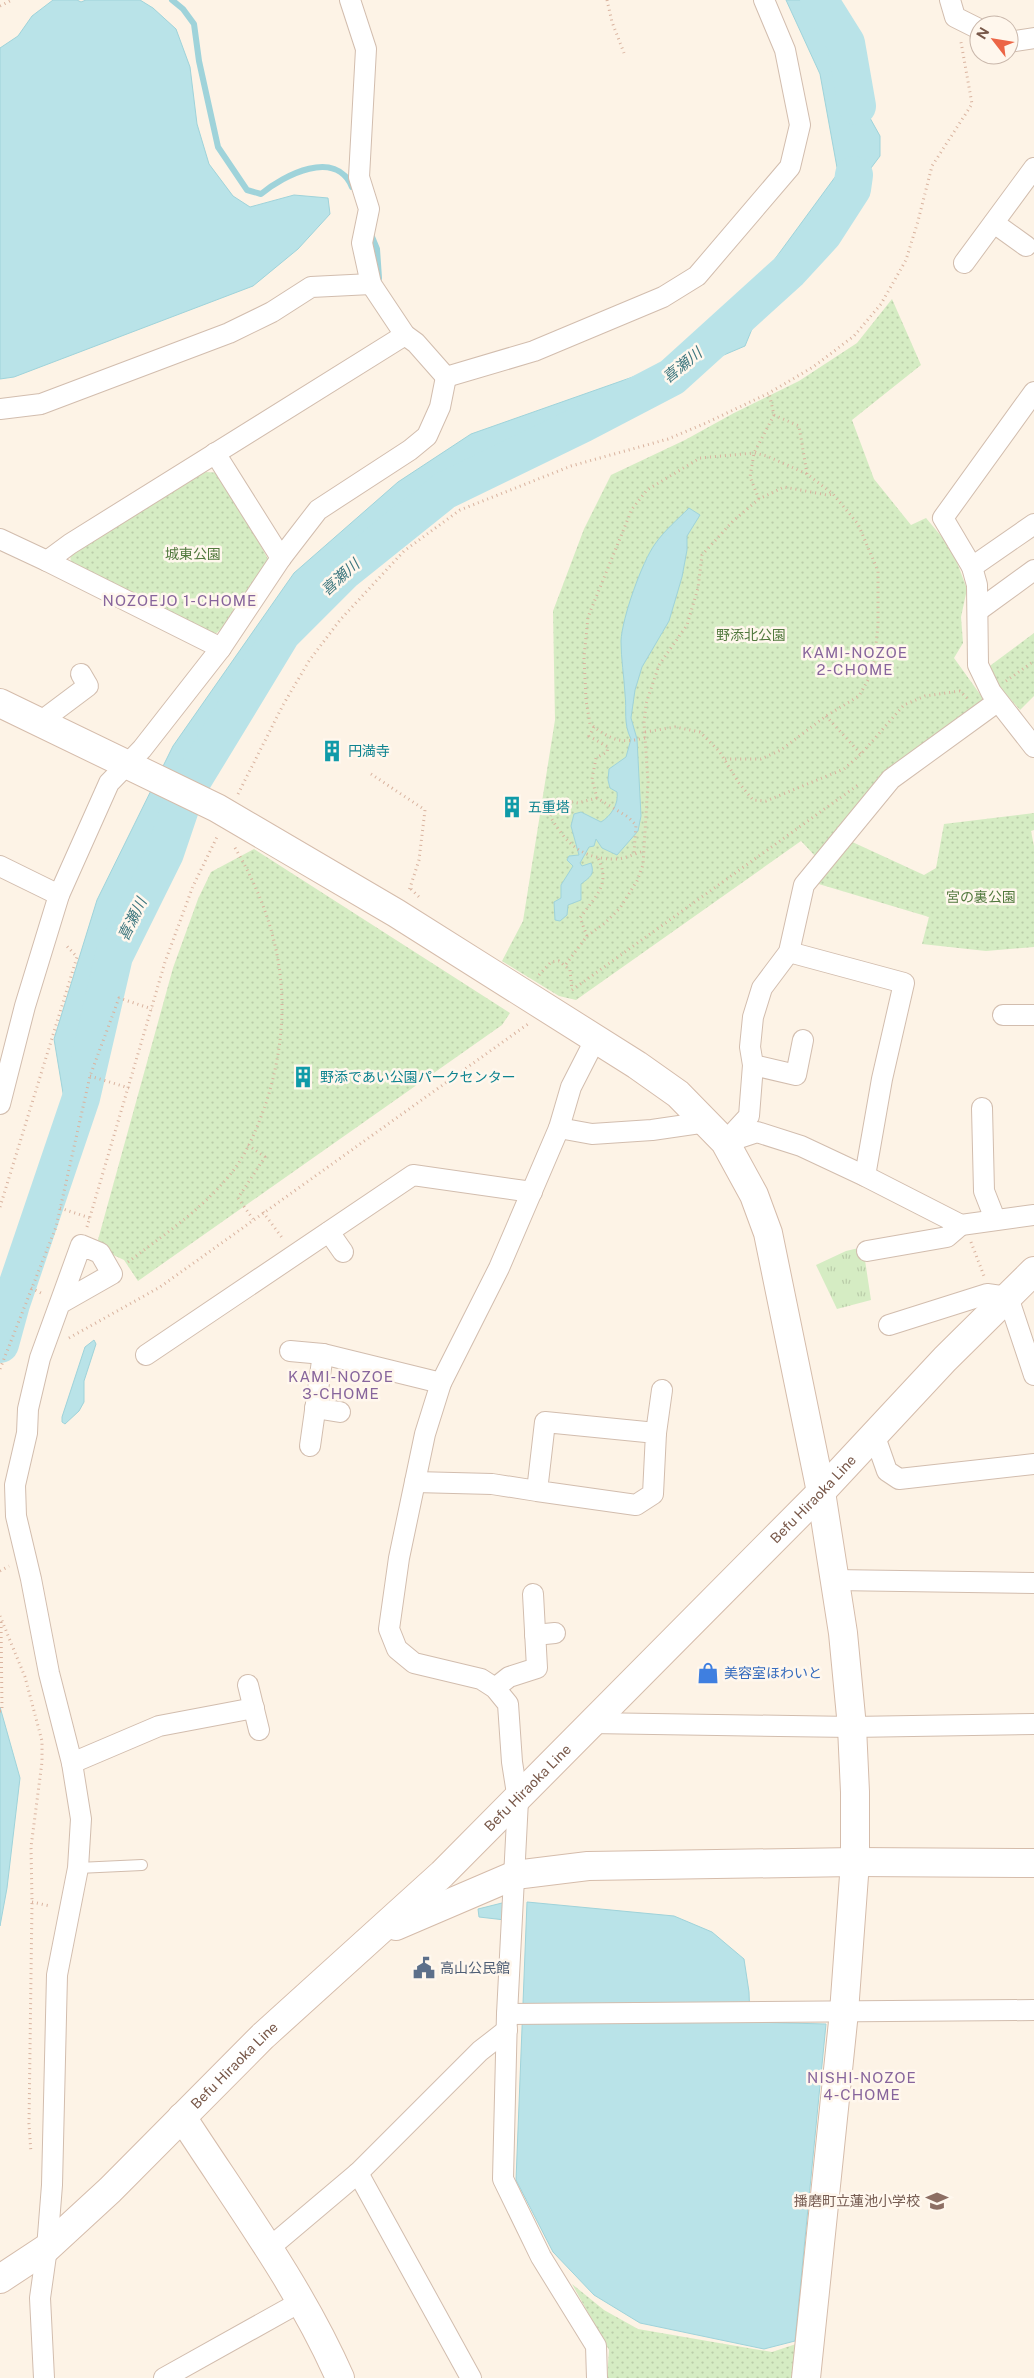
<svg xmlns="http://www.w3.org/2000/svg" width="1034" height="2378" font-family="'Public Sans','Noto Sans JP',sans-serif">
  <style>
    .grass { fill: url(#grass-tufts) }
    .park { fill: url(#park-dots) }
    .water { fill: #b9e3e8; stroke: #9fd3da }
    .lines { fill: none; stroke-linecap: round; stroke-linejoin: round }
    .stream { stroke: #9fd3da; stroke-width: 6 }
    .river { stroke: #b9e3e8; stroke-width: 38 }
    .lane-casing { stroke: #d2bdae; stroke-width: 12 }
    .street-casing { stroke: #d2bdae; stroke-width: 22 }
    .secondary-casing { stroke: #d5bcab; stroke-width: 30 }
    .path { stroke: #d9b39f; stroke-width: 3; stroke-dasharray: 1 4; stroke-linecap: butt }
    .lane { stroke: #fff; stroke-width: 10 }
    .street { stroke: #fff; stroke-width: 20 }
    .secondary { stroke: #fff; stroke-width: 28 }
    .labels { text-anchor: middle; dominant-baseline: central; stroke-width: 5; stroke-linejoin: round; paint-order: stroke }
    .park-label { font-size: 14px; fill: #52793e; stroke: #fff7ed }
    .culture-label { font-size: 14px; fill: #0d838f; stroke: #fff7ed; text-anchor: start }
    .street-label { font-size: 14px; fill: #785849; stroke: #fff7ed }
    .shop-label { font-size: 14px; fill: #366cbe; stroke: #fff7ed; text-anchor: start }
    .service-label { font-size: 14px; fill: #4e5e75; stroke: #fff7ed; text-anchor: start }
    .education-label { font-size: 14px; fill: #785e54; stroke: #fff7ed; text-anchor: end }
    .water-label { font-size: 15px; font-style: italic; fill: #3c767e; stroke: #fff7ed }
    .neighbourhood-label { font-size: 15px; letter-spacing: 1px; fill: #87659c; stroke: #fff7ed }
  </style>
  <defs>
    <pattern id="grass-tufts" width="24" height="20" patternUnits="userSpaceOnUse" patternTransform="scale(1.25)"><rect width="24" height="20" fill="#d5ecc3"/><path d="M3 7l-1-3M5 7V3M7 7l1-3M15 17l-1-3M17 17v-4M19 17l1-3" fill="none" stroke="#bacca9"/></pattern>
    <pattern id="park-dots" width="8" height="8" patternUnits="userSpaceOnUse" patternTransform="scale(1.25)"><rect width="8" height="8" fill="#d5ecc3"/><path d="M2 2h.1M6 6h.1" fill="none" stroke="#bacca9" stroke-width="1.8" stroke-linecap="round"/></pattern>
  </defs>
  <rect width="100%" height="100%" fill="#fdf3e6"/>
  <!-- grass -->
  <polygon class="grass" points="863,1247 871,1300 837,1309 816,1265 846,1251"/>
  <!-- park -->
  <g class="park">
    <polygon points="892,299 921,365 852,420 874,479 911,525 926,518 952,549 967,589 961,617 963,643 954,658 987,704 816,857 801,841 576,1000 559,996 502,961 523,921 555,720 553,611 584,529 611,475 685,440 734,413 799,381 857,343"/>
    <polygon points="206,472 221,473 268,559 224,627 214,635 71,564 70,553"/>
    <polygon points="1034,633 1034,696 1020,710 991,677 987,668"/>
    <polygon points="1034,813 1034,830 1031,831 1034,846 1034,947 986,951 922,944 929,917 812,882 848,840 924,875 936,868 944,824"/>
    <polygon points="254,849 510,1013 502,1025 138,1281 124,1260 96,1247 173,968 198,899 211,872"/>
    <polygon points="572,2284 604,2310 638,2329 772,2352 796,2344 794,2378 607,2378 609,2350"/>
  </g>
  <!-- water -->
  <g class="water">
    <polygon points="53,0 77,0 81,2 86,0 140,0 153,8 176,29 190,67 197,124 209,164 233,196 250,207 294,195 328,198 330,214 298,249 253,286 14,377 0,379 0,48 18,36 32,16"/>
    <polygon points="786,0 819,0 846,43 855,91 880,136 880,156 817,240 768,290 745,346 672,377 444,491 343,572 282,633 186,791 165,853 114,956 81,1098 11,1304 0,1344 0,1281 26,1208 42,1181 67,1117 54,1039 97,900 173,746 294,573 398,482 471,434 732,342 758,282 838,173 820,74"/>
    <path d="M689,508L700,515L687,536V550L682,577L669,621L642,667L635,690L631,718L637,739L641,816L638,831L617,855L602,848L596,839L594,846L589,847L580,863L582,866L591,863C595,875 590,877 581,884V900L568,905L567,915L560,921L555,920L554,902L561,898V885L573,866L567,860L569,856L579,855L571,826L574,814L581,812L601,822C611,816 619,804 617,792L610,788L608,780L609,769L626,757L631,739C623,723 627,710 625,694C624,676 621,659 621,641C622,618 642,562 655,544C664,531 678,519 689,508Z"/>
    <polygon points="94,1340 96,1344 84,1381 84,1402 79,1411 65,1424 62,1422 62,1417 85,1347"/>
    <polygon points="0,1707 20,1778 7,1888 0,1926"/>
    <polygon points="506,1902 505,1920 479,1917 478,1909"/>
    <polygon points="527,1902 674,1916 712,1932 744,1959 749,1992 750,2022 826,2024 795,2341 764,2349 640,2323 594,2295 553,2252 516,2180"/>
  </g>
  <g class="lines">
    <!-- stream -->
    <g class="stream">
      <path d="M172,0L183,9L194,24L199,61L218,147L247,190L261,194C284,175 336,148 352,187"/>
      <polyline points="370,232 377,249 379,278"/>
    </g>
    <!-- river -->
    <g class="river">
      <polyline points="819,0 846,43 857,106"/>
      <polyline points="0,1344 11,1304 81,1098 114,956 165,853 186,791 282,633 343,572 444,491 582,424 672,377 789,271 823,234 852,189 854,175"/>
    </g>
    <!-- lane casing -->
    <g class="lane-casing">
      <polyline id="lane" points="78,1868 142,1865"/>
    </g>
    <!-- street casing -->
    <g class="street-casing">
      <g id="street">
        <polyline points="350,0 366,49 359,177 369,209 362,243 371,284 405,335 416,343 446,377"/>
        <polyline points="950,0 955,17 979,29"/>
        <polyline points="1009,42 1034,38"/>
        <polyline points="994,223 1026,246"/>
        <polyline points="964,263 1034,168"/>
        <polyline points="446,377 534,351 663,297 697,276 790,167 800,125 785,50 764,0"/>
        <polyline points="1034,392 943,518 972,567 977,585 978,665 991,692 1034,747"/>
        <polyline points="0,409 41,404 229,333 272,312 311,287 371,284"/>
        <polyline points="215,453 281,558"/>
        <polyline points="0,539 47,561"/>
        <polyline points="972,567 1034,524"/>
        <polyline points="979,610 1034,570"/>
        <polyline points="221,648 47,561 70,544 405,335"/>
        <polyline points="40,722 88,686 81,674"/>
        <polyline points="0,866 59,895"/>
        <polyline points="789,952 904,983 882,1079 865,1176"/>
        <polyline points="1003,1015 1034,1015"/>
        <polyline points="596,1038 571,1087 559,1128 592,1134 652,1130 707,1122"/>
        <polyline points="753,1065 796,1075 803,1040"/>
        <polyline points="0,1104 25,1006 59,895 109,783 142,749 221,648 281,558 318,510 410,450 427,436 440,407 446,377"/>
        <polyline points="982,1108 984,1191 995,1219"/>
        <polyline points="559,1128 499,1268 441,1383 425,1434 399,1558 389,1629 397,1649 414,1663 481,1679 495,1688 508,1704 512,1762 518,1800 507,2014 503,2179 541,2257 596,2346 597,2378"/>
        <polyline points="725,1142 749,1116 753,1065 750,1047 753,1017 762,988 789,952 804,885 891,779 997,702"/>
        <polyline points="727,1142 757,1132 801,1146 865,1176 961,1225 1034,1215"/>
        <polyline points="329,1232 343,1252"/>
        <polyline points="867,1251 947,1237 961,1225"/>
        <polyline points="889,1325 987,1294 1008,1297 1034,1375"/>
        <polyline points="290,1351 323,1354 441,1383"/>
        <polyline points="146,1355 413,1175 532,1192"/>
        <polyline points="315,1408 340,1412"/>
        <polyline points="656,1433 662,1390"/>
        <polyline points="874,1434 887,1471 899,1479 1034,1464"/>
        <polyline points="310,1446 323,1354"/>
        <polyline points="415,1482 492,1484 537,1491 545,1422 656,1433 653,1494 636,1505 537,1491"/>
        <polyline points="834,1580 1034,1583"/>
        <polyline points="535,1635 555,1633"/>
        <polyline points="248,1685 259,1730"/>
        <polyline points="495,1688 509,1677 537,1668 533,1594"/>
        <polyline points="590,1723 852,1727 1034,1724"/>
        <polyline points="72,1763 159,1726 254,1708"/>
        <polyline points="507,2014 1034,2010"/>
        <polyline points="358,2173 471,2378"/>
        <polyline points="268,2249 358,2173 480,2051 507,2030"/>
        <polyline points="44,2378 40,2298 47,2248 52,2185 57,1975 78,1868 81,1819 72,1763 49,1673 31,1579 16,1516 15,1485 27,1433 28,1409 40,1358 81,1245 100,1253 112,1274 61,1303"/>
        <polyline points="164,2378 302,2301"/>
      </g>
    </g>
    <!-- secondary casing -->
    <g class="secondary-casing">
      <g id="secondary">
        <polyline points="0,703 217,808 396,913 637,1065 678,1094 725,1142 754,1195 768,1233 821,1492 843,1633 852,1727 855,1792 855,1862 844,2012 806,2378"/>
        <polyline points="396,1926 515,1875 588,1866 855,1862 1034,1863"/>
        <path d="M182,2117C237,2202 299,2285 340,2378"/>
        <path id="s1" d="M0,2279L47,2248L110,2190L263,2036L442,1874L821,1492L945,1359L1034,1271"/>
      </g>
    </g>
    <!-- path -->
    <g class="path">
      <polyline points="607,0 612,22 624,53"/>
      <polyline points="0,6 12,0"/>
      <polyline points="774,415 799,426 807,474"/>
      <polyline points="759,499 750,477 754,453 774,415 769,393"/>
      <polyline points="1006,681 1034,661"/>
      <polyline points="826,716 861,754"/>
      <polyline points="594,727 589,736 608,747 607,752 596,758 592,779 597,798 628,817 636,825 634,853"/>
      <polyline points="645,732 675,727 700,732 719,751 739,783 753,800 766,801 844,769 861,754 904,705 925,696 960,691 969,700"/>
      <path d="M645,738C620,744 611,740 590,724L586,700L584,657L588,617L632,509L647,490L700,458L754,453L767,456L807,474L833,494L858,524L878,571V626L873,671L859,696L826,716L781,750L761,759H725"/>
      <polyline points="371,774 425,810 419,860 409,891"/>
      <polyline points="238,794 283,705 309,661 340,620 404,551 460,510 571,466 668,439 706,423 769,393 813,367 854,336 881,304 906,260 918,221 932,166 972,104 961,42"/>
      <path d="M597,798L578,803L561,800L550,816C567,845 583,860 618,859C627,858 636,853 644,851"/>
      <polyline points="411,889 419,897"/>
      <path d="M587,936L580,918C596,895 612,884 597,856"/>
      <polyline points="566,964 587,936 605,923 620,908 637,881 643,865 648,782 644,723 646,704 659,665 687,625 698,588 702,555 733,521 759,499 784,487 827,495 833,494"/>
      <polyline points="539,975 551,962 559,961 570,970 572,990"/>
      <polyline points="572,990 858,785"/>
      <polyline points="90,1076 129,1088"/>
      <polyline points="248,1145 265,1157 238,1198 253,1219"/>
      <polyline points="0,1207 77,957 65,944"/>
      <polyline points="60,1208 90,1218"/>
      <polyline points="263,1212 283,1239"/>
      <polyline points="87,1227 165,962 193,886 218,835"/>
      <polyline points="971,1242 984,1276"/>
      <path d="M128,1262C165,1234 204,1208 233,1171C248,1151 258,1126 266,1103C296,1010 283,929 234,846"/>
      <polyline points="31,1288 43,1294"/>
      <polyline points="69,1338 160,1287 528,1024"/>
      <polyline points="0,1369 56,1227 90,1076 119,998 152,1009"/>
      <polyline points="0,1571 9,1566"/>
      <polyline points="0,1616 25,1677 42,1741 42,1762 31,1847 32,1902 29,2124 31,2153"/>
      <polyline points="0,1711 2,1711 1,1622"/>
      <polyline points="32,1902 50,1906"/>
    </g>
    <!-- lane -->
    <use href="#lane" class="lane"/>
    <!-- street -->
    <use href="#street" class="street"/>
    <!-- secondary -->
    <use href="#secondary" class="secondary"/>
  </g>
  <!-- icons -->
  <defs>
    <g id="building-bare" transform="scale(1.725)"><path d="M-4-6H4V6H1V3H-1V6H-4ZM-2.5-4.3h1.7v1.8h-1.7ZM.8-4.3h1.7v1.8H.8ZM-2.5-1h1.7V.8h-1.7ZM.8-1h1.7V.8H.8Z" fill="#0f9aa8" stroke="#fff7ed" stroke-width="2.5" paint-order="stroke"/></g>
    <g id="shop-bare" transform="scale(1.725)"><path d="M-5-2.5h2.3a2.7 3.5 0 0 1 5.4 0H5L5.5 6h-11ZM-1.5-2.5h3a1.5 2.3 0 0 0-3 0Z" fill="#3f7fe0" stroke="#fff7ed" stroke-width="2.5" paint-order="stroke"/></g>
    <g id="civic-bare" transform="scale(1.725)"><path d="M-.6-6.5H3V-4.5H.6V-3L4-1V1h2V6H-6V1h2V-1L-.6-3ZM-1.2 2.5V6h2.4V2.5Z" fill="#5c6f8a" stroke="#fff7ed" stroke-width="2.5" paint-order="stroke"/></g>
    <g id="school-bare" transform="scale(1.725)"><path d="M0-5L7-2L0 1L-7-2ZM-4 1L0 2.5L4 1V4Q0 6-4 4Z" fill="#8d6e63" stroke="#fff7ed" stroke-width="2.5" paint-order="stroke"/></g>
  </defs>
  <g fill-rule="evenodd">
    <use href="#building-bare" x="332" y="751"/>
    <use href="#building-bare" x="512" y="807"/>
    <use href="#building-bare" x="303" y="1077"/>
    <use href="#shop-bare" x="708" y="1673"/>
    <use href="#civic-bare" x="424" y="1968"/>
    <use href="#school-bare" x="937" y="2201"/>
  </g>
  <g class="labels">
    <!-- park labels -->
    <g class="park-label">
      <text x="193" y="554">城東公園</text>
      <text x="751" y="635">野添北公園</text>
      <text x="981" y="897">宮の裏公園</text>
    </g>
    <!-- culture labels -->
    <g class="culture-label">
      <text x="348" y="751">円満寺</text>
      <text x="528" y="807">五重塔</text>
      <text x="320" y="1077">野添であい公園パークセンター</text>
    </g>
    <!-- street labels -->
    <g class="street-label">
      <text stroke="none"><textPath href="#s1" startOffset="1128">Befu Hiraoka Line</textPath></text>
      <text stroke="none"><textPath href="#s1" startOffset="722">Befu Hiraoka Line</textPath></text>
      <text stroke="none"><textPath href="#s1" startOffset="318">Befu Hiraoka Line</textPath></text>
    </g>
    <!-- shop labels -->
    <g class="shop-label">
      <text x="724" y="1673">美容室ほわいと</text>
    </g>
    <!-- service labels -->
    <g class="service-label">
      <text x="440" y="1968">高山公民館</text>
    </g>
    <!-- education labels -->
    <g class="education-label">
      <text x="920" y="2201">播磨町立蓮池小学校</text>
    </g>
    <!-- water labels -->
    <g class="water-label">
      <text transform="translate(682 365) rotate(-39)">喜瀬川</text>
      <text transform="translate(340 577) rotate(-42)">喜瀬川</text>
      <text transform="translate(132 919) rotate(-64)">喜瀬川</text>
    </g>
    <!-- neighbourhood labels -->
    <g class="neighbourhood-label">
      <text x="180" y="600">NOZOEJO 1-CHOME</text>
      <text x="855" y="652">KAMI-NOZOE<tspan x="855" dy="17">2-CHOME</tspan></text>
      <text x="341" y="1376">KAMI-NOZOE<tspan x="341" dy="17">3-CHOME</tspan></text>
      <text x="862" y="2077">NISHI-NOZOE<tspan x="862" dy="17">4-CHOME</tspan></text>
    </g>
  </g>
  <!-- north arrow -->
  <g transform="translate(994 40) rotate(301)"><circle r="24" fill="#fff7ed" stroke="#c9b7ab"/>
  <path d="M0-4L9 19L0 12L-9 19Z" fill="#ec6546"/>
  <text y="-8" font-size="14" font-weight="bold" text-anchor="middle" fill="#785849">N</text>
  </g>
</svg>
